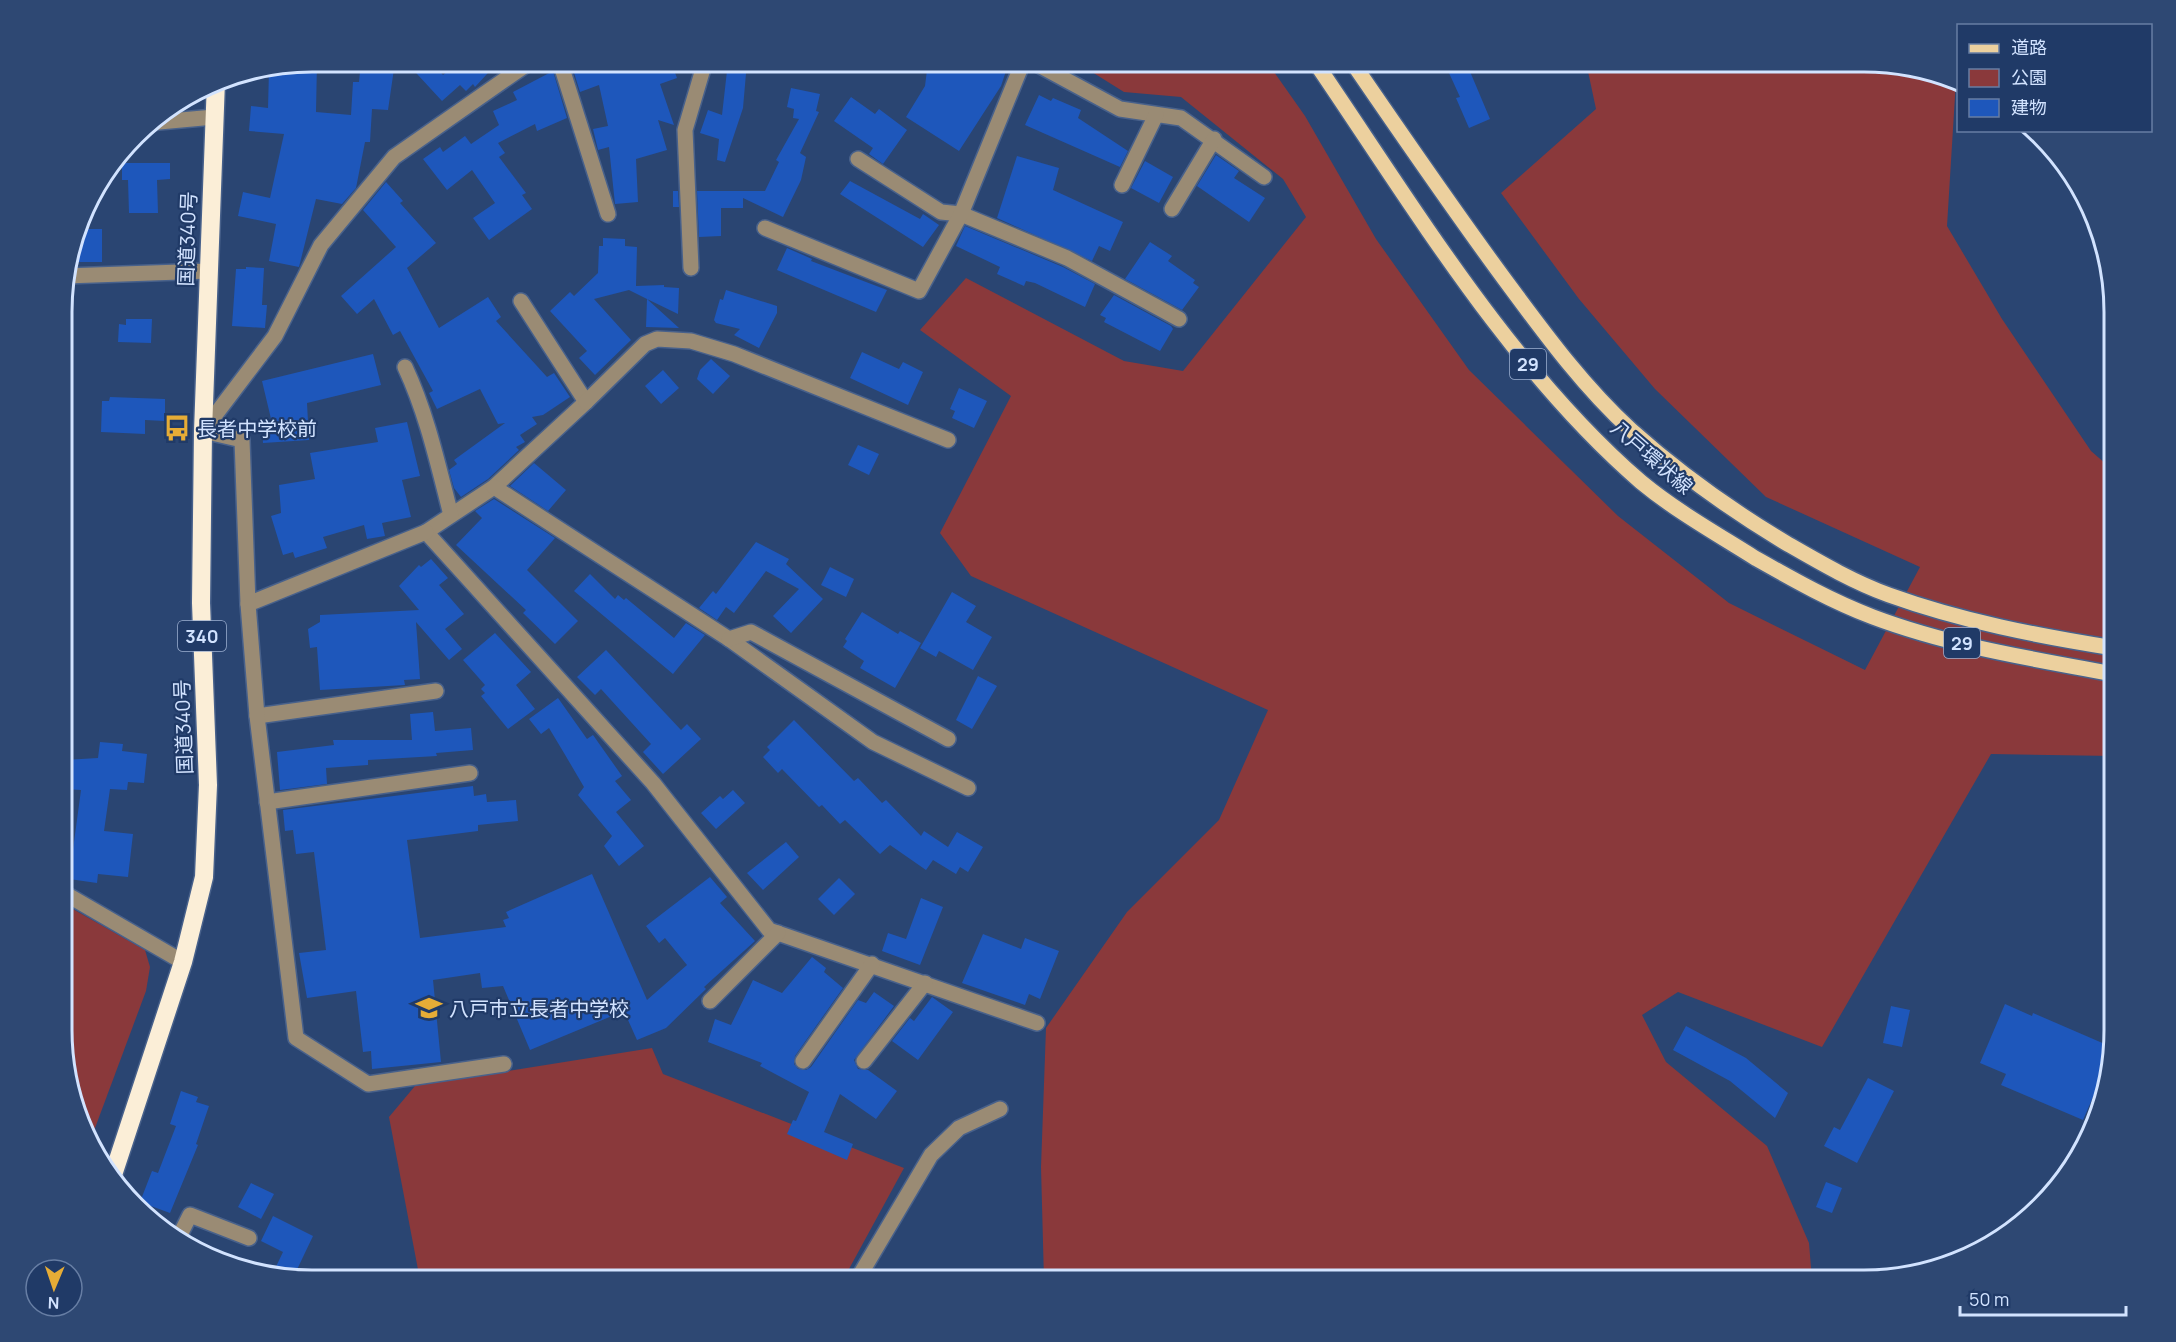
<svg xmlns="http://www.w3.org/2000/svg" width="2176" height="1342" font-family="Manrope,'Noto Sans JP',sans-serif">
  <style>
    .green { fill: #8a393b }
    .building { fill: #1e57bb }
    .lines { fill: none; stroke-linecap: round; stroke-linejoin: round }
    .minor-casing { stroke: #48618b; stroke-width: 18 }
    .major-casing { stroke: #48618b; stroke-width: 18 }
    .highway-casing { stroke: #48618b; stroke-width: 21 }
    .minor { stroke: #9a8b74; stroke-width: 15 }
    .major { stroke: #ecd09e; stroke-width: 15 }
    .highway { stroke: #fbeed7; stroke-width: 18 }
    .labels { text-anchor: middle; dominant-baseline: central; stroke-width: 4.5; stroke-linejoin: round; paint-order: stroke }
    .shield { fill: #203a67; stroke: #9db0d1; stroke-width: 1.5 }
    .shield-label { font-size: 18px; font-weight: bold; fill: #d2e3ff }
    .street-label { font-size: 20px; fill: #d2e3ff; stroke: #203a67 }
    .poi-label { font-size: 20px; fill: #d2e3ff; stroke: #203a67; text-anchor: start }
    .rim { fill: none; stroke: #d2e3ff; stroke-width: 3 }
  </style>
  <rect width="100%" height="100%" fill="#2a4572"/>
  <!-- green -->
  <g class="green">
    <polygon points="1076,62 1267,62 1305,116 1376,239 1469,370 1618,516 1729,603 1865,670 1920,567 1766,497 1655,389 1579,299 1501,193 1596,109 1586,62 1865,62 1944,75 1956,80 1947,226 2002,319 2091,451 2114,471 2114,756 1991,754 1822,1047 1678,992 1642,1015 1666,1062 1767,1146 1809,1243 1812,1280 1044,1280 1041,1167 1046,1028 1127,912 1219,820 1268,710 971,576 940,533 1011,396 920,330 966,278 1124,361 1183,371 1306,217 1283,179 1181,97 1124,92"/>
    <polygon points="64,904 145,950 150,967 146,991 95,1128 87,1126 64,1063"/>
    <polygon points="652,1048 663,1074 904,1168 843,1280 420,1280 389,1117 415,1086"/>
  </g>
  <!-- building -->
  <g class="building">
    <polygon points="317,62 316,112 351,115 353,82 359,82 361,62 395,62 388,110 372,109 370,142 365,142 356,188 342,204 316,199 299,267 269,261 276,224 238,216 243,192 270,198 284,134 249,131 251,106 268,108 269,70"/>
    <polygon points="406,62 431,62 443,75 459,62 498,62 475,87 473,84 466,91 460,85 442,101"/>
    <polygon points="574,62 629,62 631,68 651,62 671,62 677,78 660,84 674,125 658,120 667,150 636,159 638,202 615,204 609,147 598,150 593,129 608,126 599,85 580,92 571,63"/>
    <polygon points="728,62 747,62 743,108 725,162 717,160 719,139 700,133 708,110 722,115"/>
    <polygon points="928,62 1009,62 1001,86 959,151 906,117 925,86"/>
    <polygon points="1444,62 1466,62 1490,119 1469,128 1456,98 1460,97"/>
    <polygon points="553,71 567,118 537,131 535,124 498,143 505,153 499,157 526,193 522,195 532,209 489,240 473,218 495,203 472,170 447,190 423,159 440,147 443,152 465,136 471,144 499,125 493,111 517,100 513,92"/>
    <polygon points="791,88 820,94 816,111 819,112 800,153 806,157 801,180 783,217 743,198 743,208 721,208 721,236 699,237 697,191 765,191 779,162 776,160 799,119 793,118 794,109 787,107"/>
    <polygon points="1039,95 1051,101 1053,98 1081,110 1078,118 1128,151 1120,167 1025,125"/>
    <polygon points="851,97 875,114 879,109 907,130 883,164 869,154 873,148 834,121"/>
    <polygon points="1216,155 1239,171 1234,178 1265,198 1249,222 1197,186"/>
    <polygon points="1017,156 1059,168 1053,190 1123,222 1110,251 1099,246 1092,261 997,218"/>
    <polygon points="1145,161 1173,177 1159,203 1131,188"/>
    <polygon points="122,163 170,163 170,179 157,180 158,213 129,213 128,180 122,180"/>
    <polygon points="850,181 920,219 923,214 939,225 923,247 840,194"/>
    <polygon points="386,182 403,201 400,203 436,243 407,268 439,328 488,297 501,317 496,321 547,377 554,373 570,397 543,415 532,417 537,424 520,435 525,442 516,447 519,450 488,479 461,497 454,488 449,470 457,464 454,460 505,423 498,424 480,389 437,409 429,393 433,391 400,331 393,335 374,299 357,314 341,296 396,247 363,210"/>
    <polygon points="673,191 678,191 679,207 673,207"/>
    <polygon points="965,226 1063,267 1095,284 1085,307 1035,283 1026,281 1024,286 997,274 1000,267 956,246"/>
    <polygon points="79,229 102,229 102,262 69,262"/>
    <polygon points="603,238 625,239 625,246 637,247 636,286 664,285 664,287 679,288 678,314 647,299 679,328 646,327 647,299 629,290 594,299 631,340 595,375 579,358 587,351 550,311 570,292 574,296 598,273 599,246 603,246"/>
    <polygon points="1150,242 1172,256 1168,261 1195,280 1193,283 1199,287 1182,310 1125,279"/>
    <polygon points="787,248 812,259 811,261 887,290 876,312 777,270"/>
    <polygon points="246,267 264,268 262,305 267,305 265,328 232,326 236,269 246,269"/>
    <polygon points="726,290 777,306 777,313 759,348 734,335 740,329 716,323 714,320 720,299 723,300"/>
    <polygon points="1114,295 1171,326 1173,329 1160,351 1104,322 1106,318 1100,315"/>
    <polygon points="126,319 152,319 151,343 118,342 119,324 126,325"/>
    <polygon points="862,352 899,369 903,362 923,372 908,405 850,378"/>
    <polygon points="373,354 381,385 307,403 309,440 263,443 262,424 272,423 262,381"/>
    <polygon points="711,359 730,376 713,394 697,379 700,370"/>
    <polygon points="663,370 679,388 661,404 645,386"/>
    <polygon points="959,388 987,401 974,428 952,418 955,411 950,409"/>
    <polygon points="110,397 165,399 165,421 145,420 145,434 101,432 102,401 109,401"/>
    <polygon points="407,422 420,476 402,480 411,517 382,523 385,536 367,539 364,525 323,537 327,548 295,558 293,552 283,555 271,516 281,513 279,485 315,479 310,453 378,442 375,428"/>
    <polygon points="858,445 879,454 869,475 848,465"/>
    <polygon points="534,463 566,490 548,511 510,486"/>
    <polygon points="494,499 555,538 527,570 578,621 555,644 523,613 526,610 456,545 482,518 475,511"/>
    <polygon points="756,542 789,559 786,564 823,599 791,633 773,616 799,589 766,571 734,613 726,607 717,620 699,608 713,591 716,594"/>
    <polygon points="431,559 448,578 439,585 464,614 445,629 462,649 449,660 416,622 420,679 404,680 405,685 320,690 317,647 310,648 308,629 320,622 320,615 419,610 399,586 419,565 421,567"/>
    <polygon points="830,567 854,579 846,597 821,585"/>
    <polygon points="590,574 615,599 618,595 624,600 626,598 674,638 686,623 705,635 673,674 574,591"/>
    <polygon points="952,592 976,606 966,622 992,637 973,670 939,651 936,657 920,648"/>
    <polygon points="862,612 898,634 900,631 921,643 895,688 860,668 864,661 843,647 847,641 845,639"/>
    <polygon points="495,633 531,672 516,685 535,709 508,729 481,696 485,693 481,689 485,685 463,660"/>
    <polygon points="606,650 681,730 687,724 701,739 663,774 643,752 651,744 601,689 595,695 577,677"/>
    <polygon points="978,676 997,686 972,729 956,720"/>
    <polygon points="558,698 587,739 593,735 622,776 615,781 631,800 616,812 644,846 619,866 604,846 612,836 578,795 584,787 564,753 549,728 541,734 529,719"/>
    <polygon points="433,712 435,731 471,728 473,750 436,753 437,756 368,760 368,765 326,768 327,784 280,790 277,752 334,745 333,740 412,740 410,714"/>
    <polygon points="794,720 854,781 858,778 882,803 886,800 921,836 924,831 948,847 957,832 983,847 968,872 960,867 956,874 933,860 926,870 890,845 880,854 845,820 840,824 822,805 819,807 782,769 778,773 763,757 770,750 767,747"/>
    <polygon points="100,742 123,744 122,751 147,754 144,783 128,782 127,790 110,789 104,831 133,834 128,877 98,874 97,883 69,879 81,790 64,789 64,760 98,758"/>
    <polygon points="473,786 474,796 486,794 487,802 516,800 518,821 478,825 478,831 407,840 420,938 506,927 503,920 509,918 506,912 592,874 647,1000 687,965 665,938 659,943 646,926 710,877 727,897 720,903 755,941 704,987 706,989 666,1028 637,1040 624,1011 530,1050 503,986 482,988 480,973 433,980 441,1062 372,1069 371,1051 363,1052 356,991 307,998 299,953 326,950 314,852 296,854 293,830 285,831 283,810"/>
    <polygon points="733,790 745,803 716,829 701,813 720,796 723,799"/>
    <polygon points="786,842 799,857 763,890 747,873"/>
    <polygon points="839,878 855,894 834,915 818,899"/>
    <polygon points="921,898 943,907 920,965 882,951 888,933 906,939"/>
    <polygon points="983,934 1021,949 1025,938 1059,951 1040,999 1029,994 1025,1005 962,983"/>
    <polygon points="812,957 826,968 824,972 843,988 795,1056 794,1064 798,1069 806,1070 811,1067 858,1000 866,1003 874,992 894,1006 854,1060 858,1069 868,1070 897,1091 876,1119 840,1094 824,1132 853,1144 847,1160 787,1134 793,1120 796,1121 809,1092 760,1066 762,1063 708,1042 715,1019 731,1025 753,980 782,993"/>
    <polygon points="932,997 953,1012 918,1060 892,1041 910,1018 914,1021"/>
    <polygon points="2005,1004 2032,1016 2033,1013 2114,1048 2105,1092 2097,1088 2083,1120 2001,1085 2006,1074 1980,1063"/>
    <polygon points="1891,1006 1910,1010 1902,1047 1883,1043"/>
    <polygon points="1686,1026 1746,1058 1788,1093 1775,1118 1730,1081 1673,1050"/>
    <polygon points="1868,1078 1894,1091 1857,1163 1824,1146 1834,1127 1840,1130"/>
    <polygon points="181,1091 198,1097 196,1102 209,1106 196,1144 198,1145 170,1213 140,1202 152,1171 158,1173 176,1126 170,1124"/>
    <polygon points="1826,1182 1842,1188 1832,1213 1816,1207"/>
    <polygon points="251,1183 274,1194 261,1219 238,1207"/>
    <polygon points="273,1216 313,1236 293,1278 272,1275 283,1252 261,1241"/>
  </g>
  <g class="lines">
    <!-- minor casing -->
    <g class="minor-casing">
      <g id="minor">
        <polyline points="560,62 608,214"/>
        <polyline points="1033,62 1120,109 1181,118 1264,177"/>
        <polyline points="148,123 214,117"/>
        <polyline points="858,159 941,212 961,214 1067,258 1179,319"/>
        <polyline points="1122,185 1156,115"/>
        <polyline points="1172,209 1214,139"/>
        <polyline points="765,228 919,291 961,214 1023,62"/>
        <polyline points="691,268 685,130 705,62"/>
        <polyline points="65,276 209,271"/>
        <polyline points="521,301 586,402 494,487 426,532 653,783 769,930 1037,1023"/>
        <path d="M405,367C427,414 438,465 451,515"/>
        <polyline points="586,402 645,344 657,339 691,341 734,354 948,440"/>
        <polyline points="494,487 729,639 873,742 968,788"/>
        <polyline points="248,604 426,532"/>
        <polyline points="729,639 751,632 948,739"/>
        <polyline points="257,716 436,691"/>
        <polyline points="267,802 470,773"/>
        <polyline points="64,893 183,962"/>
        <polyline points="710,1001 778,933"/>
        <polyline points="803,1061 872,964"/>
        <polyline points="864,1061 925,983"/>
        <polyline points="504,1064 368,1084 296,1038 257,716 248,604 242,440 203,431 275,336 321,245 394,157 530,62"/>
        <polyline points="177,1241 190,1215 249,1238"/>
        <polyline points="857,1280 931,1155 959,1128 1000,1109"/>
      </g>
    </g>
    <!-- major casing -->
    <g class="major-casing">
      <g id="major">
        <path d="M1315,62C1412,204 1510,369 1641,482C1676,511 1717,534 1755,558C1794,580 1831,601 1873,617C1950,646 2033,659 2114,674"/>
        <path d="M1352,62C1404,138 1456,214 1511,288C1548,338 1585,388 1631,430C1679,473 1731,510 1786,543C1819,562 1853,582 1889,595C1961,621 2038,636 2114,648"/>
      </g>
    </g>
    <!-- highway casing -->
    <g class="highway-casing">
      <polyline id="highway" points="112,1178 183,962 204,877 208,785 201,603 203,431 216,81"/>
    </g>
    <!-- minor -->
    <use href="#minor" class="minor"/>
    <!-- major -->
    <use href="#major" class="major"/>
    <!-- highway -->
    <use href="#highway" class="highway"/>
  </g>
  <!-- icons -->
  <defs>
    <g id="bus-bare" transform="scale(2.07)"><path d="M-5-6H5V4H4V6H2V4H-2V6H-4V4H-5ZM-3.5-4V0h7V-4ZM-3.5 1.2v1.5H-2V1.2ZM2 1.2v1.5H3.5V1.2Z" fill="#e6ac36" stroke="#203a67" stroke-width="2.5" paint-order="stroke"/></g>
    <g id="school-bare" transform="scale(2.07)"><path d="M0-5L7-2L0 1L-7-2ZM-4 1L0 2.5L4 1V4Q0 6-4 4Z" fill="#e6ac36" stroke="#203a67" stroke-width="2.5" paint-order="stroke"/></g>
  </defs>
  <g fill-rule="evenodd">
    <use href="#bus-bare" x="177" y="428"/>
    <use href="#school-bare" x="429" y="1008"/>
  </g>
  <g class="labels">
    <!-- shield labels -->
    <g class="shield">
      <rect x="1510" y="349" width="36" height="30" rx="4.5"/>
      <rect x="178" y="621" width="48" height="30" rx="4.5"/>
      <rect x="1944" y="628" width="36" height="30" rx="4.5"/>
    </g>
    <g class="shield-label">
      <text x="1528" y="364">29</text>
      <text x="202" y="636">340</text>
      <text x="1962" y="643">29</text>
    </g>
    <!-- street labels -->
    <g class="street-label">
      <text transform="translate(187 239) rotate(-88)">国道340号</text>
      <text transform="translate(1652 457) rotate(41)">八戸環状線</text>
      <text transform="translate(183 727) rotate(-92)">国道340号</text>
    </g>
    <!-- poi labels -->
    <g class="poi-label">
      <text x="197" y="428">長者中学校前</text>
      <text x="449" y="1008">八戸市立長者中学校</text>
    </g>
  </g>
  <!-- crop -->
  <path d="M0 0H2176V1342H0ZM312 72H1864A240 240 0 0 1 2104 312V1030A240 240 0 0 1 1864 1270H312A240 240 0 0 1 72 1030V312A240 240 0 0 1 312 72Z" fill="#2e4873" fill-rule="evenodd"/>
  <path class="rim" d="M312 72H1864A240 240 0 0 1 2104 312V1030A240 240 0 0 1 1864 1270H312A240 240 0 0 1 72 1030V312A240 240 0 0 1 312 72Z"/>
  <!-- legend -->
  <rect x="1957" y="24" width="195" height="108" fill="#203a67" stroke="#677ea4" stroke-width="1.5"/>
  <rect x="1969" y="44" width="30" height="9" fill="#ecd09e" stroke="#677ea4" stroke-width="1.5"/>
  <text x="2011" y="54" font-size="18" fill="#d2e3ff">道路</text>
  <rect x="1969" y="69" width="30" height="18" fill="#8a393b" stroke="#677ea4" stroke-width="1.5"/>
  <text x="2011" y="84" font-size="18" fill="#d2e3ff">公園</text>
  <rect x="1969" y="99" width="30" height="18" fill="#1e57bb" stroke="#677ea4" stroke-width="1.5"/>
  <text x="2011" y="114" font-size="18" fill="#d2e3ff">建物</text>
  <!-- north arrow -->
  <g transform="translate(54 1288) rotate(182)"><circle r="28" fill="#203a67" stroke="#677ea4" stroke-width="1.5"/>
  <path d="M0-4.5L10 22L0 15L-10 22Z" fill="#e6ac36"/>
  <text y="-9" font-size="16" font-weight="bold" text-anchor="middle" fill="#d2e3ff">N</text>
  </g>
  <!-- scale -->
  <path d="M1960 1306v9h166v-9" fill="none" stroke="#d2e3ff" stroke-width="3"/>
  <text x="1969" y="1306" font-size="18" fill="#d2e3ff" stroke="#203a67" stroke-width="4.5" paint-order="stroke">50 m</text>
</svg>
